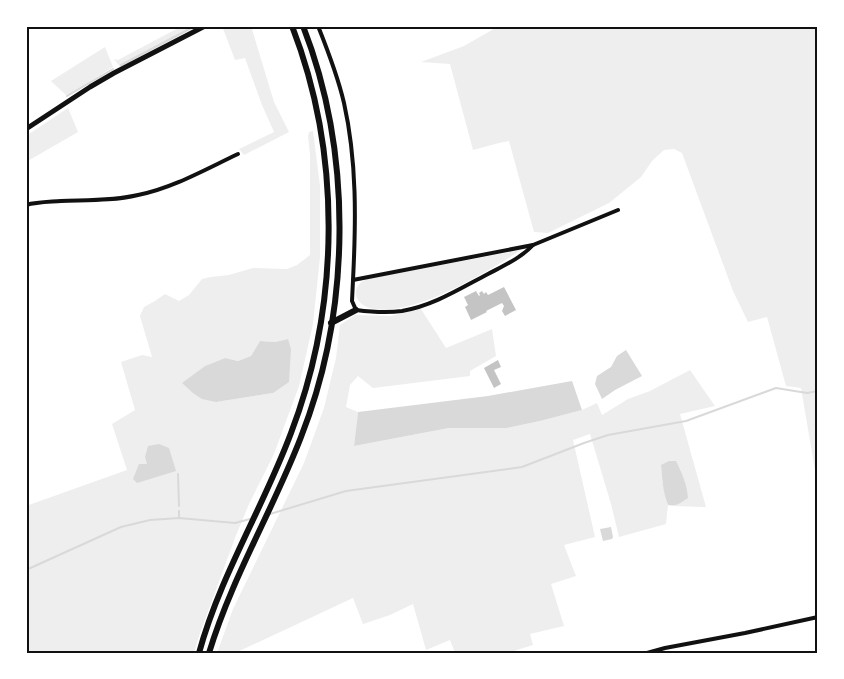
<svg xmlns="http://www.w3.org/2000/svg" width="844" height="679" font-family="'Libre Baskerville',serif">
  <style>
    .green { fill: #eee; fill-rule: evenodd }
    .water { fill: #d9d9d9 }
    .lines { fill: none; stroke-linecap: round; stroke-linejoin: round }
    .stream { stroke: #d9d9d9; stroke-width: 2 }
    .building { fill: #c4c4c4 }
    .minor { stroke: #111; stroke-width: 4 }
    .tertiary { stroke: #111; stroke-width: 5 }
    .primary { stroke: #111; stroke-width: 6 }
    .neatline { fill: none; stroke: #111; stroke-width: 2 }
  </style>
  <rect width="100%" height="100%" fill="#fff"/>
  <!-- green -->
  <g class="green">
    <polygon points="182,26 198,26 120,67 114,59 118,60"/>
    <polygon points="222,26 251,26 274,102 289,132 244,155 239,149 274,132 262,105 245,58 235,60"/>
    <polygon points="499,26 818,26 818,488 801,388 786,386 767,317 748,322 733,291 682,153 674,149 664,150 652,161 641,177 609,203 548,233 534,232 509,141 499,143 473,150 450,64 421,62 464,46"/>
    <polygon points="105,47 113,67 67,96 51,81"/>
    <polygon points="68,108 78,132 26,162 26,136"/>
    <path d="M313,131L320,186V257L313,324L299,386L274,454L249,504L235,538L199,636L194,653H26V506L127,470L112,424L135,410L121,362L142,355L152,357L140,316L144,307L155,301L165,294L179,301L189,295L202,279L211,277L229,275L253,268L287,269L297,265L310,255V155L308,136L309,132ZM288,339L273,393L216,402L183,383L205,366L225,358L238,361L251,356L260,341L275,342Z"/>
    <path d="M521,250C487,272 434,304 393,309C386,310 377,310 370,308C354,304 350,286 367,279Z"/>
    <polygon points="421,309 446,348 492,329 496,356 470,371 470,376 373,388 358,376 350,385 346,407 358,412 354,446 449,428 507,428 540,421 582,410 597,403 602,415 628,399 650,391 690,370 715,406 680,414 706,507 672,506 683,501 685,482 680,469 661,465 662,480 666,500 668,505 666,524 619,537 611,504 590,434 573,440 595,537 564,545 576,576 551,584 564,626 530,634 533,645 507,653 455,653 450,640 426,650 413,604 390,615 363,624 353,598 235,653 217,653 233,609 304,463 324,408 336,358 340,325 355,315 391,316"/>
  </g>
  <!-- water -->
  <g class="water">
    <polygon points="288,339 291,349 289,382 273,393 216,402 202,399 193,393 182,383 205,366 225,358 238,361 251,356 260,341 275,342"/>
    <polygon points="626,350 642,376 615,390 602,399 595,384 597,376 611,367 617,356"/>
    <polygon points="572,381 582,410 540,421 507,428 449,428 354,446 358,412 488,396"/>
    <polygon points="159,444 169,448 176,471 137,483 133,479 139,464 147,464 145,457 148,446"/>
    <path d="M669,461H676C682,473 687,484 688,498C682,502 676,507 668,505C663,493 662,478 661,465Z"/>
    <polygon points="611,527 613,537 612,539 603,541 600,529"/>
  </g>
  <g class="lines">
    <!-- stream -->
    <g class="stream">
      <polyline points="121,65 195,26"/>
      <polyline points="67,96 113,69"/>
      <polyline points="178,474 179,506"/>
      <polyline points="270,514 346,491 522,467 584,443 608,435 686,421 776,388 807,393 818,391"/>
      <polyline points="179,518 179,511"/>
      <polyline points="26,570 121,527 150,520 179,518 235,523 250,519"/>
    </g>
  </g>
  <!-- building -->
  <g class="building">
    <polygon points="504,287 516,310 505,316 502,311 504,306 502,303 486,311 487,312 471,320 466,309 465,307 468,305 464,297 476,291 479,296 480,295 479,293 482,291 484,294 486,292 488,295"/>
    <polygon points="498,360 501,367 494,370 501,384 494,388 484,368"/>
  </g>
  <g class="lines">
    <!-- minor -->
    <g class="minor">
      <path d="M318,26C328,51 338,77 344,103C357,161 356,221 353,280L533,245L618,210"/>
      <path d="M26,205C37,202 49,202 61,201C86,200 113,201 138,195C173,188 206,169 238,154"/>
      <path d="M353,280L352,301L356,310C372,312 387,313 402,311C433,306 461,288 488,274C503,266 521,258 533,245"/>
      <polyline points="647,653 665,648 745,633 818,617"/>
    </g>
    <!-- tertiary -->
    <polyline class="tertiary" points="26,129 90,87 114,73 205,26"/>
    <!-- primary -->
    <g class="primary">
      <polyline points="331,323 356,310"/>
      <path d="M199,653C220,576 263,508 291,433C340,305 342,155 292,26"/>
      <path d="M209,653C232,577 273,510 301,437C351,310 353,154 303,26"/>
    </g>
  </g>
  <!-- border -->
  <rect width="844" height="679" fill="none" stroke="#ffffff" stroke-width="55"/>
  <rect x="28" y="28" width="788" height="624" class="neatline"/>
</svg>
